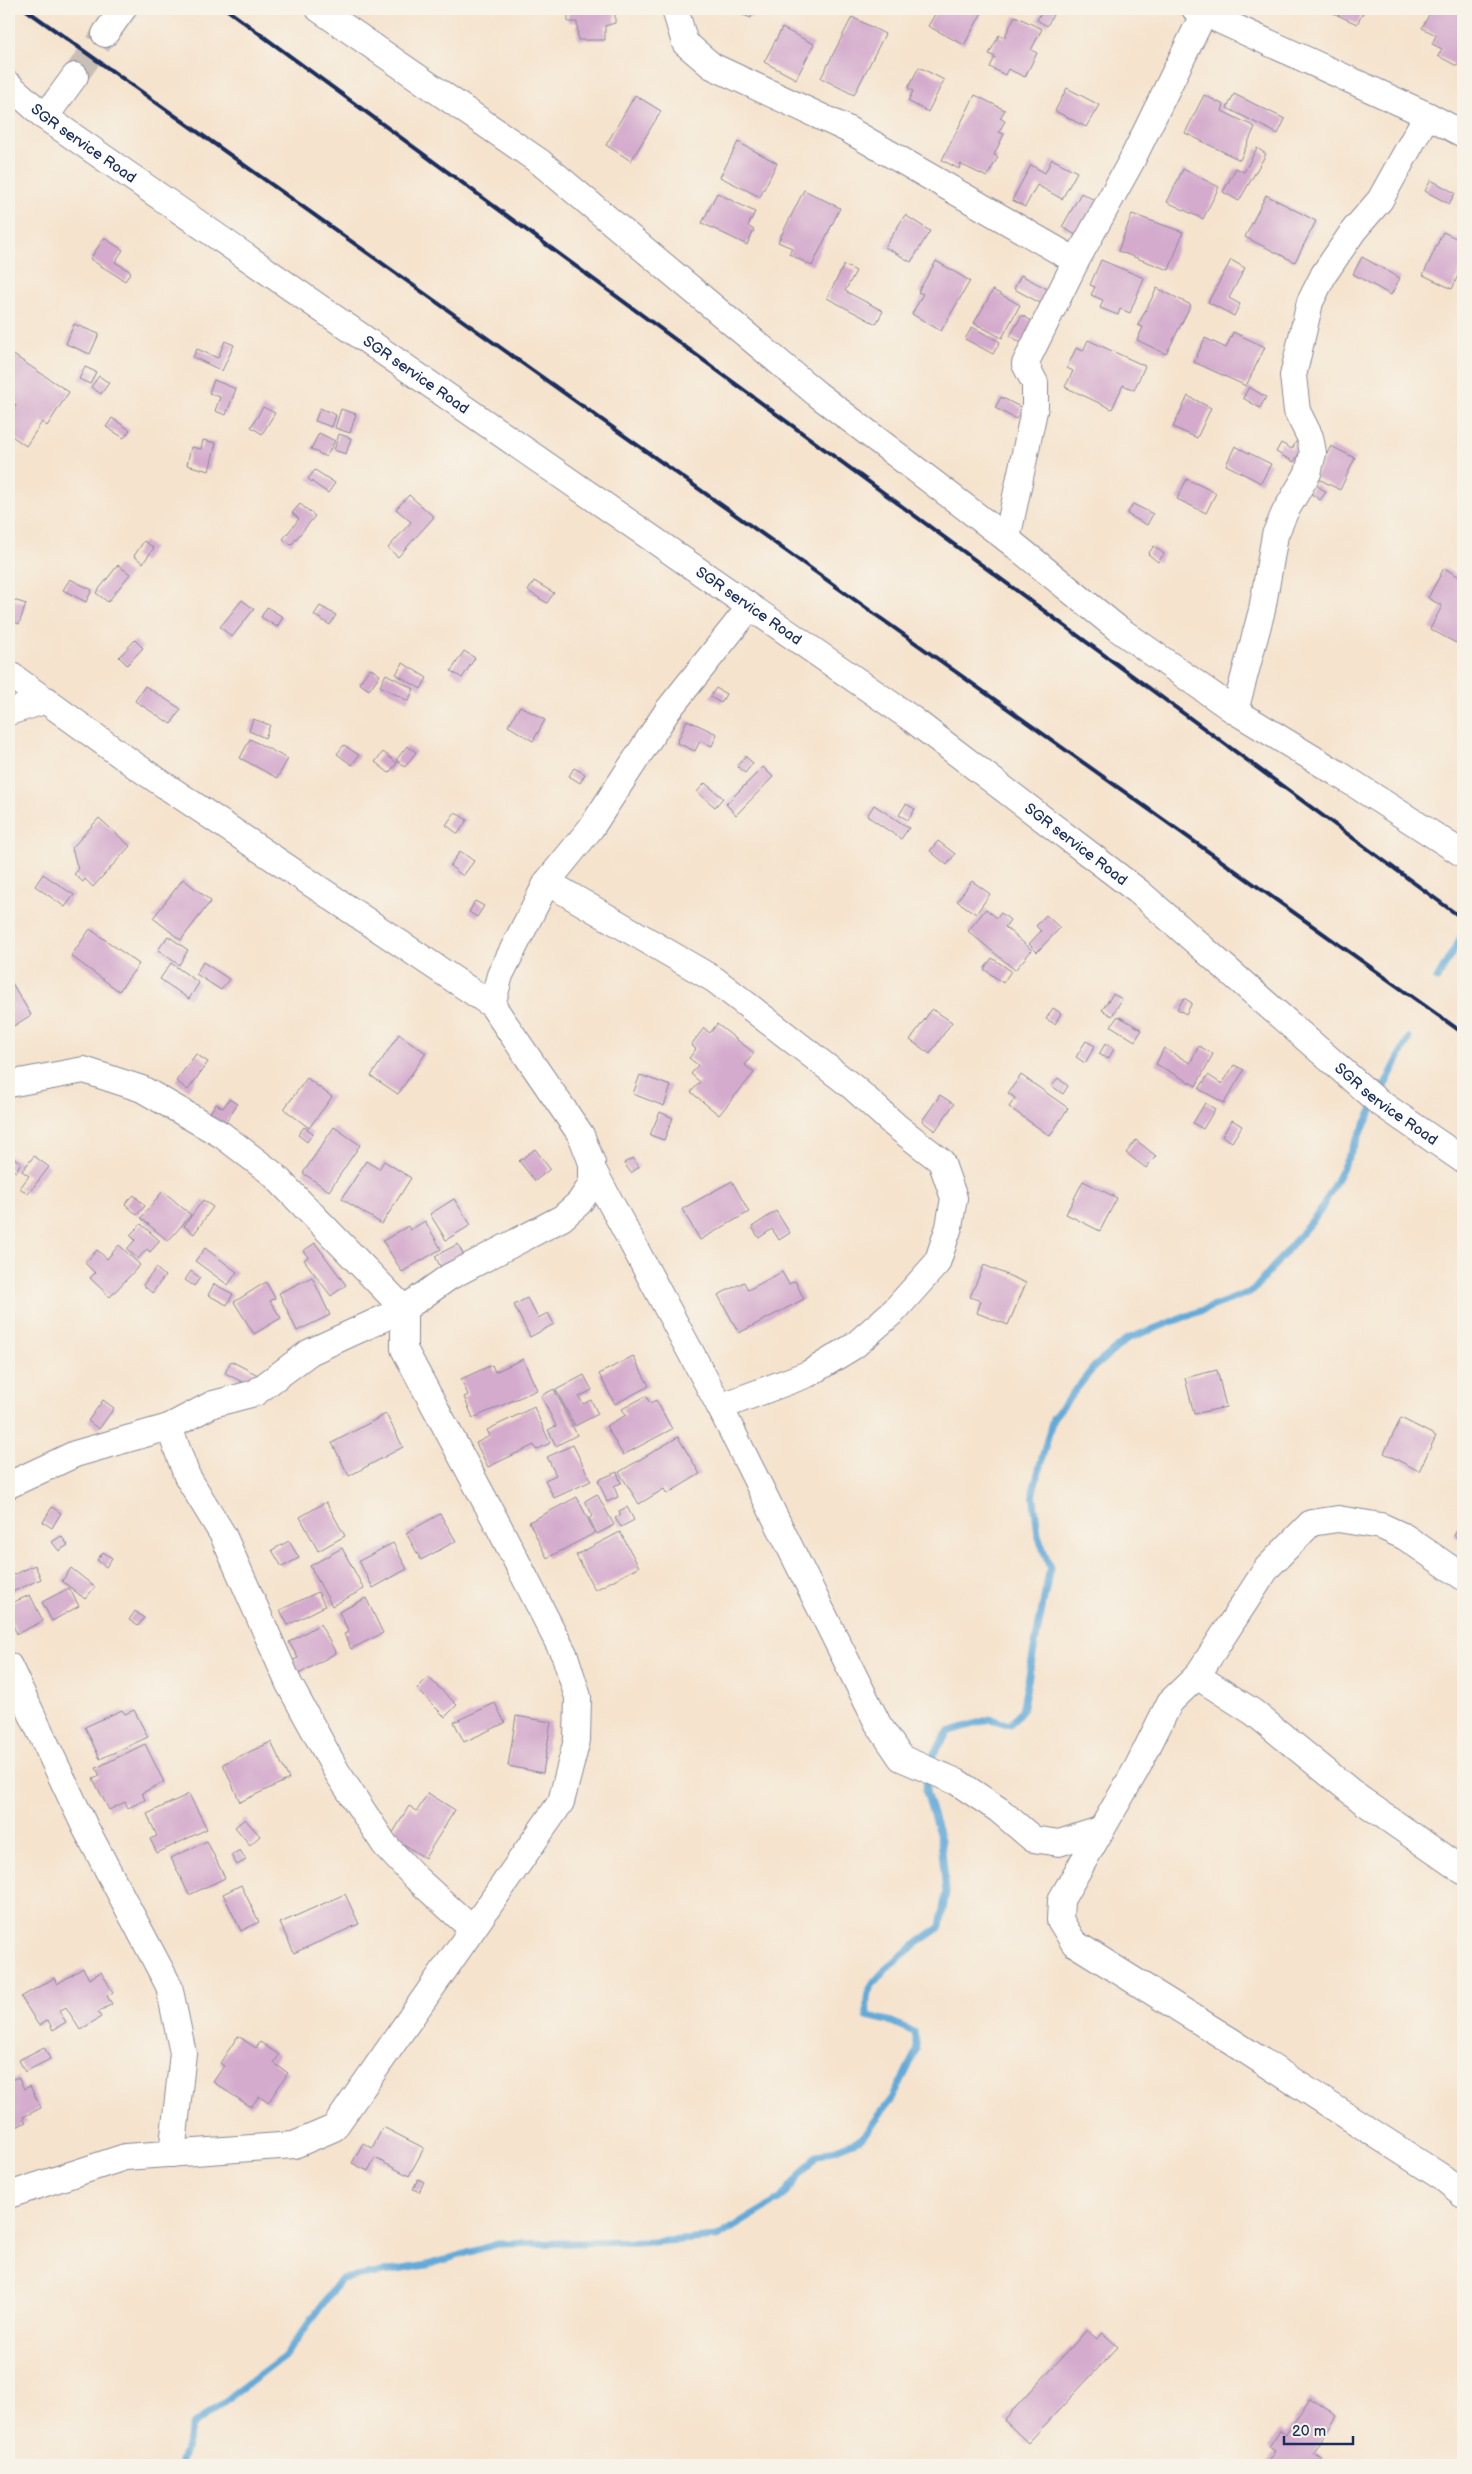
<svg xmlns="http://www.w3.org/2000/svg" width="1472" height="2474" font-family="'Balsamiq Sans',sans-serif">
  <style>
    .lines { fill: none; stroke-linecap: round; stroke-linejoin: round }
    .stream { stroke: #63aad9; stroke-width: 7 }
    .building { fill: #d4abcd }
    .street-tunnel { stroke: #c9bfb7; stroke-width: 26; stroke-dasharray: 26 13; stroke-linecap: butt }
    .street-casing { stroke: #888996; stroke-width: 28 }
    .street { stroke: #fff; stroke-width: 26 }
    .rail { stroke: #1b2f5e; stroke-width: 4 }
    .labels { text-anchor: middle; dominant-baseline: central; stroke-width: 4.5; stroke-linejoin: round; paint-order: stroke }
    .street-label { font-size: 15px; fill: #1b2f5e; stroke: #f7f3e8 }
  </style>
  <rect width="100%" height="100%" fill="#f7f3e8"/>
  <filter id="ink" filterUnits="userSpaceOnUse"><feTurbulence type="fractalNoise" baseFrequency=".02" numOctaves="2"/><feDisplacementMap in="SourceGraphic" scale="10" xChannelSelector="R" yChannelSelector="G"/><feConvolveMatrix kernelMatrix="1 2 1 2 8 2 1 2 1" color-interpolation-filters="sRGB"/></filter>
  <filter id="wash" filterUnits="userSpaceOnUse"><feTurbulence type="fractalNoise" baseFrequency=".0096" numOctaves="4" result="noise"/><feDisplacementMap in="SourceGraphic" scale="20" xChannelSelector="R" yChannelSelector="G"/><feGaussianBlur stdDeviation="1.12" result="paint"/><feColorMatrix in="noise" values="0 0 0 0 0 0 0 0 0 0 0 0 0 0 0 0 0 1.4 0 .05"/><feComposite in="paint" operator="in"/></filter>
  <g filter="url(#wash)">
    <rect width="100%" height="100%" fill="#f5e3cd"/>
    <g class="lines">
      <!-- stream -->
      <g class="stream">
        <polyline points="1437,979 1463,934"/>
        <polyline points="928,1763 948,1732 990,1719 1010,1725 1022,1711 1050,1568 1038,1535 1033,1491 1053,1418 1094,1367 1127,1339 1253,1291 1321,1210 1409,1038"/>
        <path d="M180,2465L192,2426L284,2357L341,2279L427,2265L497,2244L653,2242L717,2237L780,2199L815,2157L861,2139L893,2097L917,2050L914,2032L892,2022L867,2016C867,2009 866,1999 868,1993C876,1972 921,1940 940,1927L946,1892L941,1840L926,1792L927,1774"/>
      </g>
    </g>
    <g id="blocks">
      <!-- building -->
      <g class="building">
        <polygon points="568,9 615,9 615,23 605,26 605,40 578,40 577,22 568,22"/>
        <polygon points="728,9 754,9 751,18"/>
        <polygon points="938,9 984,9 964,45 928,26"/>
        <polygon points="1043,9 1056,9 1047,26 1037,20"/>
        <polygon points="1335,9 1365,9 1357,24 1333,13"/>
        <polygon points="1432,9 1438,12 1440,9 1463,9 1463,57 1457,66 1438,56 1442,49 1432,44 1436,35 1422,28"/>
        <polygon points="1015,16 1042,29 1031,50 1037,53 1025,77 1008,69 1005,75 990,67 995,57 989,54 999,35 1004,38"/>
        <polygon points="852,17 885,34 854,95 821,78"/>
        <polygon points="782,28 814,44 796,79 764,62"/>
        <polygon points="919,67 944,80 928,112 908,101 913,91 908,88"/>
        <polygon points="1067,88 1099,105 1086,127 1055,111"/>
        <polygon points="1234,94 1285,119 1278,134 1227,108"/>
        <polygon points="635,95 661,111 631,161 606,145"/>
        <polygon points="975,95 1005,110 1000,118 1005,121 999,132 1004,134 994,155 998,157 987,177 960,164 959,169 942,160"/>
        <polygon points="1204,95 1224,105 1222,111 1255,127 1240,160 1185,133"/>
        <polygon points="738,142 777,163 760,197 720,177"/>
        <polygon points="1257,148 1266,154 1239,201 1223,192 1236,168 1244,172"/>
        <polygon points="1052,159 1077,172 1062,199 1037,185 1025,207 1012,200 1031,165 1045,173"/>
        <polygon points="1183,169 1219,187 1203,219 1167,202"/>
        <polygon points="1431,180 1455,193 1449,204 1425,191"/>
        <polygon points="804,190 840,208 812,266 789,254 792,248 778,242"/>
        <polygon points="717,193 755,212 748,226 754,230 747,245 702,223"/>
        <polygon points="1081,193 1100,203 1081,238 1062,227"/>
        <polygon points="1266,195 1316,221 1295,262 1245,237"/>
        <polygon points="1132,214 1183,232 1169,270 1118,251"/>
        <polygon points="905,215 930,231 911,262 885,247"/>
        <polygon points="1463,229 1463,264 1452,289 1423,275 1443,232 1458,239"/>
        <polygon points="104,238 123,250 115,262 131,272 125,281 90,259"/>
        <polygon points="1362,257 1400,278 1391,295 1353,274"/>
        <polygon points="1101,260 1144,278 1130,313 1120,309 1118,315 1100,308 1103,300 1091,295 1095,287 1090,285"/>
        <polygon points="1231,260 1245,268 1229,298 1240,304 1234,316 1208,302"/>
        <polygon points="936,261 970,281 941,331 912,314 923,294 918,292"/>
        <polygon points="844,265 856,271 845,291 883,311 876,324 827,298"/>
        <polygon points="1021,275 1051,291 1044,305 1014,289"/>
        <polygon points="1157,288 1191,305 1166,354 1137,340 1143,327 1138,325"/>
        <polygon points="993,290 1020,305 1002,338 974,323"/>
        <polygon points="1022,315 1033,322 1022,343 1010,336"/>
        <polygon points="74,324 99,334 90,354 66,344"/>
        <polygon points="972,327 1000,342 993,354 965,339"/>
        <polygon points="1233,332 1265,347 1246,386 1194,362 1205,338 1226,348"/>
        <polygon points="1088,340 1145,366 1134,390 1123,385 1112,409 1065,387 1073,371 1067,368 1076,348 1083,351"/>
        <polygon points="225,341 234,345 222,371 193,357 197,349 218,358"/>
        <polygon points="9,352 69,392 47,426 42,422 26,446 9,434 9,417 16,405 9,400"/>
        <polygon points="85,367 96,372 90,384 79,379"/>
        <polygon points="99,376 109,383 101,394 91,387"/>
        <polygon points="214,380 236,389 226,415 215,411 220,397 209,393"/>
        <polygon points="1249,387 1266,397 1260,408 1243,398"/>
        <polygon points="1188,396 1211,408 1197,438 1173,427"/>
        <polygon points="1001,397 1022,408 1016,419 995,408"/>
        <polygon points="263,407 275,413 262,434 251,427"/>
        <polygon points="320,408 336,415 332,427 315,421"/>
        <polygon points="341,409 356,414 350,433 335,428"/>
        <polygon points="112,418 130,430 124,438 106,427"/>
        <polygon points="319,433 335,441 326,457 311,449"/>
        <polygon points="339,434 351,438 346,454 334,450"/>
        <polygon points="203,440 216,443 209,471 187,465 191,447 201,449"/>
        <polygon points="1297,440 1304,445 1294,462 1276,452 1281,443 1292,449"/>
        <polygon points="1235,446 1271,464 1261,483 1226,465"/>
        <polygon points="1331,446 1355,458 1340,490 1315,477"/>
        <polygon points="315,470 335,483 328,493 308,479"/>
        <polygon points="1187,479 1216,493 1206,513 1177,499"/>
        <polygon points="1315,484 1326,492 1320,500 1309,492"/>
        <polygon points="409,495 434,517 398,557 388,548 411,522 396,509"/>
        <polygon points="300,504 315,516 291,545 283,539 299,519 292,513"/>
        <polygon points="1133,504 1153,514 1147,525 1127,514"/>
        <polygon points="144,541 154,548 143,563 134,556"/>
        <polygon points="1154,546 1164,554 1158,562 1148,554"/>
        <polygon points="118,565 130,574 108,602 96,593"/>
        <polygon points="1444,568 1463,579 1463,631 1456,643 1430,629 1442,606 1428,598"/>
        <polygon points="70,579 92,590 86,602 63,590"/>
        <polygon points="534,581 554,593 547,603 528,591"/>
        <polygon points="11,599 26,604 19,624 9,620"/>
        <polygon points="242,600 254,609 232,637 220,627"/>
        <polygon points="320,606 336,615 330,625 314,615"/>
        <polygon points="267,607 283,617 277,627 261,617"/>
        <polygon points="135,640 143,648 127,665 119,657"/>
        <polygon points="464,651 475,658 462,678 451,671"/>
        <polygon points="403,663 427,678 421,689 396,674"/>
        <polygon points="370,668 380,675 369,690 359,683"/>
        <polygon points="386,674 414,689 408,701 380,686"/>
        <polygon points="145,686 181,709 171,724 135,701"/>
        <polygon points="716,688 726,694 721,703 710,697"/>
        <polygon points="520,706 545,720 533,741 508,726"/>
        <polygon points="253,719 270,725 265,738 249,731"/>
        <polygon points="687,720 717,734 712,746 700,741 695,751 677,743"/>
        <polygon points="250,739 288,759 277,778 240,758"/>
        <polygon points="344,745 359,755 352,765 337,754"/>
        <polygon points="407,746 416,752 405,767 396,760"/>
        <polygon points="383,752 397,763 389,773 375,762"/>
        <polygon points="745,756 753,763 745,773 737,766"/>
        <polygon points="763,767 773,777 736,815 726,804"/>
        <polygon points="574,768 585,774 580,783 569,776"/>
        <polygon points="705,783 723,798 715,807 697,792"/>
        <polygon points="906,804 915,809 908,820 899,815"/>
        <polygon points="874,805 909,828 901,839 867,816"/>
        <polygon points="455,812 467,820 458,834 446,825"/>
        <polygon points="99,818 130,846 93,887 85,879 83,882 74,874 78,870 72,848"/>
        <polygon points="938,841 955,854 947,865 930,851"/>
        <polygon points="460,851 474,861 463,876 450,866"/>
        <polygon points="43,874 74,895 65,907 35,886"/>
        <polygon points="183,879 211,901 181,940 153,918"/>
        <polygon points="972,881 990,894 976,914 957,901"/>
        <polygon points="475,901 484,906 477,917 469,912"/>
        <polygon points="986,909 997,918 1001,913 1010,920 1005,927 1032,950 1015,970 968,931"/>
        <polygon points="1046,915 1060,928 1037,952 1029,944 1041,931 1036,926"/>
        <polygon points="90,929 139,964 119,991 71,956"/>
        <polygon points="168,936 188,950 179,965 158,950"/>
        <polygon points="992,958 1011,971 1003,983 984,969"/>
        <polygon points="203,962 229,979 221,990 196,974"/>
        <polygon points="171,963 199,983 189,999 160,979"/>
        <polygon points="9,978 31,1015 9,1029"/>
        <polygon points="1113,994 1122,999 1112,1016 1102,1010"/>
        <polygon points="1184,998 1192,1003 1186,1014 1177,1009"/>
        <polygon points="1053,1008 1061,1013 1055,1024 1046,1019"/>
        <polygon points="932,1009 952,1022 930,1054 910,1040"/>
        <polygon points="1118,1016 1142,1030 1135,1041 1111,1026"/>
        <polygon points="717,1024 754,1053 745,1065 754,1073 719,1115 691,1092 700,1082 691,1074 698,1065 689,1058 696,1049 691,1045 704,1028 710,1033"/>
        <polygon points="399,1034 426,1053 398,1094 371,1076"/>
        <polygon points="1086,1041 1095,1046 1085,1063 1076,1057"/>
        <polygon points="1106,1043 1114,1049 1108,1059 1099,1054"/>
        <polygon points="1199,1046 1213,1054 1196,1086 1156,1064 1164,1048 1190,1063"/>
        <polygon points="196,1054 208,1062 188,1090 176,1081"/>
        <polygon points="1234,1065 1244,1070 1224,1103 1199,1089 1208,1075 1222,1084"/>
        <polygon points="640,1075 671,1086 664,1106 633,1094"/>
        <polygon points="1021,1075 1068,1108 1050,1136 1009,1107 1015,1098 1008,1093"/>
        <polygon points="307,1078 332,1097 309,1128 284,1109"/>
        <polygon points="1058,1078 1068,1086 1063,1094 1052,1086"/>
        <polygon points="940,1095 954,1104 935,1131 922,1121"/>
        <polygon points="229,1099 237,1104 223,1127 207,1117 216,1104 223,1108"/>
        <polygon points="1205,1103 1215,1109 1203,1129 1193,1123"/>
        <polygon points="660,1112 673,1118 664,1140 650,1135"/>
        <polygon points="1232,1120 1242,1126 1232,1142 1222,1136"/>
        <polygon points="304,1127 313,1133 307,1142 298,1135"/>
        <polygon points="334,1127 360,1145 329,1191 303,1173"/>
        <polygon points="1136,1140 1156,1156 1146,1168 1126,1153"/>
        <polygon points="535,1149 550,1169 535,1181 519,1161"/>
        <polygon points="9,1156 21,1162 16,1172 9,1168"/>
        <polygon points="34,1156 49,1167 28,1194 20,1188 29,1176 22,1171"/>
        <polygon points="633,1158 639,1167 631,1173 624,1163"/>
        <polygon points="366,1161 379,1169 384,1161 411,1178 382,1224 342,1199"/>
        <polygon points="732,1181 749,1212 700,1240 682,1209"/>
        <polygon points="1083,1181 1117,1198 1100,1231 1066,1214"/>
        <polygon points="163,1191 191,1215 168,1241 141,1218"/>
        <polygon points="134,1195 145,1206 137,1215 125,1204"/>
        <polygon points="454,1199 471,1225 446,1240 430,1214"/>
        <polygon points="203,1200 213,1207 194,1234 184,1226"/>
        <polygon points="776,1211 790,1233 779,1240 772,1229 759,1238 752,1227"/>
        <polygon points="425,1221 441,1249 402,1272 383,1241 408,1226 410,1230"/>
        <polygon points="141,1224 160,1241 150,1252 147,1249 138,1259 127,1249 135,1240 130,1235"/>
        <polygon points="315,1243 346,1285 331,1296 304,1260 308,1257 303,1251"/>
        <polygon points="458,1244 464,1256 441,1268 435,1256"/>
        <polygon points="119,1245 140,1265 110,1297 90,1278 95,1273 85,1263 97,1250 107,1259"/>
        <polygon points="205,1248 237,1272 228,1285 195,1261"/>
        <polygon points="984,1265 1026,1283 1008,1325 977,1313 981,1301 970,1297"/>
        <polygon points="156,1268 165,1276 152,1293 143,1285"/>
        <polygon points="191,1271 200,1278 194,1286 185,1280"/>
        <polygon points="782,1272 789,1284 795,1281 804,1299 739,1333 718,1295 744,1282 748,1290"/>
        <polygon points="312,1277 330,1315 297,1331 279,1293"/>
        <polygon points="266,1282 275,1298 270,1301 281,1318 254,1334 234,1302"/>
        <polygon points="214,1284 233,1294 227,1305 208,1295"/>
        <polygon points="527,1298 538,1318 548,1313 554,1324 530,1337 514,1305"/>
        <polygon points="633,1356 649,1386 615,1404 599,1374"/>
        <polygon points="523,1359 537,1390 473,1418 464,1397 468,1395 461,1379 492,1365 495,1372"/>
        <polygon points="231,1361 258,1375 252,1387 225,1373"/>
        <polygon points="1217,1370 1226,1407 1194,1414 1185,1378"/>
        <polygon points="584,1375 592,1390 579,1397 583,1404 591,1400 598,1414 575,1426 556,1390"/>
        <polygon points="554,1389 577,1435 556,1446 548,1430 556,1426 541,1396"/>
        <polygon points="646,1396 650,1403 656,1400 672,1429 623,1455 606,1426 626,1415 622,1409"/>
        <polygon points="103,1400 114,1408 99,1429 88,1421"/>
        <polygon points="534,1407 550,1443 536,1450 534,1445 488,1467 476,1443 490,1436 487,1430"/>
        <polygon points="386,1414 403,1447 349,1476 332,1443"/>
        <polygon points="1401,1418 1436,1436 1419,1471 1384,1453"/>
        <polygon points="678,1437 700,1474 667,1494 664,1489 639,1504 619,1472"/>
        <polygon points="573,1445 591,1481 554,1498 545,1480 556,1475 547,1457"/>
        <polygon points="617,1472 621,1483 614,1486 618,1497 607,1502 598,1480"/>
        <polygon points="597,1494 614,1525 597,1534 589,1518 593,1516 585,1501"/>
        <polygon points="577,1497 595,1533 547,1558 529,1522"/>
        <polygon points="326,1502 345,1536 318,1551 300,1517"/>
        <polygon points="52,1507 61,1513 52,1528 43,1522"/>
        <polygon points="627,1507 634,1520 621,1527 615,1518 621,1515 619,1511"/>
        <polygon points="440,1514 456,1541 421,1560 406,1533"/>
        <polygon points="1463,1518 1463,1540 1454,1536"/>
        <polygon points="620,1532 639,1567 595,1590 576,1555"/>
        <polygon points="61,1536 68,1545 59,1551 52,1542"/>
        <polygon points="289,1541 299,1558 282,1567 272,1550"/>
        <polygon points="393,1543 407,1569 373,1588 359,1561"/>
        <polygon points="342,1548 364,1589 332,1606 310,1566"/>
        <polygon points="103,1552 112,1558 106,1567 97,1560"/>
        <polygon points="35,1565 41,1579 12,1592 9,1577"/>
        <polygon points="71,1568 95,1587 85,1599 62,1581"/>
        <polygon points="69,1588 79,1606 52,1621 42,1602"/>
        <polygon points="318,1592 325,1606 288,1625 280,1610"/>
        <polygon points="30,1595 43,1621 17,1634 12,1623 9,1625 9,1604"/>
        <polygon points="366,1598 383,1633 351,1649 344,1634 349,1632 339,1612"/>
        <polygon points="135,1611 144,1618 138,1626 129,1620"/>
        <polygon points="320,1624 336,1653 297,1675 289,1662 298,1658 289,1642"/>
        <polygon points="428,1677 457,1705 445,1717 417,1689"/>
        <polygon points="495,1703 505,1723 464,1742 454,1722"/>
        <polygon points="122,1710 125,1714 134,1710 148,1737 100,1759 85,1727"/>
        <polygon points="516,1716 551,1722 543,1773 508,1766"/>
        <polygon points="271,1742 289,1779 240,1802 223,1764"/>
        <polygon points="145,1744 164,1782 142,1793 145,1800 128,1808 125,1802 109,1810 93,1779 100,1776 96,1768"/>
        <polygon points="428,1793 455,1810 425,1858 391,1836 409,1806 417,1811"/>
        <polygon points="189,1794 207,1829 157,1853 150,1839 157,1836 147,1814"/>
        <polygon points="245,1819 260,1836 250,1845 235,1827"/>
        <polygon points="207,1841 225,1878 189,1895 171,1858"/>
        <polygon points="240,1850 246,1860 237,1865 231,1855"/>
        <polygon points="241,1885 259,1922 241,1931 223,1894"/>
        <polygon points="345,1894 359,1924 294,1953 280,1923"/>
        <polygon points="83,1968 89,1979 101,1972 113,1992 107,1996 112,2004 98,2012 101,2017 80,2030 66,2007 59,2011 66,2022 53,2030 48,2020 39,2026 21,1997 54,1978 57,1984"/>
        <polygon points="238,2036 256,2048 260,2042 279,2055 274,2063 288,2073 268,2103 259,2096 251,2107 213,2082 224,2066 220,2063"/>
        <polygon points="44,2047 50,2059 25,2072 19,2060"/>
        <polygon points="18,2077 24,2089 30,2086 41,2108 23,2117 26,2122 9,2131 9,2081"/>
        <polygon points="383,2127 424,2148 409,2176 375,2158 368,2171 352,2163 363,2143 372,2148"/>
        <polygon points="418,2179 424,2182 419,2192 413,2189"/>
        <polygon points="1087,2330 1097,2339 1103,2333 1118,2347 1028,2443 1004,2420"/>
        <polygon points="1310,2398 1337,2416 1314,2453 1322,2458 1318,2465 1266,2465 1275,2451 1269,2447 1280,2430 1286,2434"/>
      </g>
    </g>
  </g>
  <g filter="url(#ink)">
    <use href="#blocks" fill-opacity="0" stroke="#888996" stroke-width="1"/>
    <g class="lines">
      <!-- street-tunnel -->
      <polyline class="street-tunnel" points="75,76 105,34"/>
      <!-- street casing -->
      <g class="street-casing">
        <g id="street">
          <polyline points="319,9 540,162 817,394 1007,539 1117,628 1235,711 1337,773 1463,854"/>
          <polyline points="675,9 685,43 712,66 847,129 1076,261"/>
          <polyline points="1195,9 1427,115 1463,134"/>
          <polyline points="105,34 123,9"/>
          <path id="s1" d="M9,85L45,117L912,719L1139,892L1376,1100L1463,1160"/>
          <polyline points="45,117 75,76"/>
          <polyline points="1007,539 1035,406 1035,383 1025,364 1076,261 1131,162 1206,9"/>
          <polyline points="9,674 136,766 492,1005"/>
          <polyline points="1235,711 1262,610 1275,535 1285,512 1308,473 1313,453 1310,437 1297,411 1293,376 1310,302 1324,274 1354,230 1380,200 1427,115"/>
          <polyline points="9,712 47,700"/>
          <polyline points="547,882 715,980 854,1088 896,1126 941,1161 954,1198 949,1227 937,1263 895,1310 854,1346 808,1374 720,1407"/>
          <polyline points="9,1084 84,1070 142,1089 222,1135 273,1174 404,1309 310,1352 255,1393 213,1404 169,1427 75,1454 9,1485"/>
          <polyline points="592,1168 720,1407 878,1724 901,1758 957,1782 999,1810 1033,1839 1059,1843 1099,1830"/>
          <polyline points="169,1427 187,1476 223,1535 289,1684 337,1772 385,1845 416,1878 472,1929"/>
          <polyline points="1463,1577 1405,1537 1381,1526 1338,1519 1311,1523 1267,1568 1197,1676 1170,1702 1137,1768 1061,1900 1060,1920 1074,1943 1231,2041 1443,2178 1463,2194"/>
          <polyline points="9,1666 85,1827 169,1986 183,2053 172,2154"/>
          <polyline points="1197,1676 1253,1712 1360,1799 1463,1871"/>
          <polyline points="9,2195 125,2157 294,2145 334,2128 561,1802 577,1740 578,1697 565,1656 499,1527 404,1349 404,1309 449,1277 562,1218 579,1203 592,1184 592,1163 581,1135 492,1005 500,975 547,882 591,828 668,710 750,607"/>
        </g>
      </g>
      <!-- street -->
      <use href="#street" class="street"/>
      <!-- rail -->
      <g class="rail">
        <polyline points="25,9 1463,1033"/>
        <polyline points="226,9 1463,919"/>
      </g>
    </g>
  </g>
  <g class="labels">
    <!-- street labels -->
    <g class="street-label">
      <text stroke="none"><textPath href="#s1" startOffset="95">SGR service Road</textPath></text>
      <text stroke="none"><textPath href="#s1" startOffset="500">SGR service Road</textPath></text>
      <text stroke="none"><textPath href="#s1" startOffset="905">SGR service Road</textPath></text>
      <text stroke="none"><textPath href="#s1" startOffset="1310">SGR service Road</textPath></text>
      <text stroke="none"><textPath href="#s1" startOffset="1715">SGR service Road</textPath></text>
    </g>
  </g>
  <!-- margin -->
  <rect width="1472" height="2474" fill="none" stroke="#f7f3e8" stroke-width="30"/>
  <!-- scale -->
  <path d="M1284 2436v8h69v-8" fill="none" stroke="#1b2f5e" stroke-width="2.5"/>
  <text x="1292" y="2436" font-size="15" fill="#1b2f5e" stroke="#f7f3e8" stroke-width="4" paint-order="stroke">20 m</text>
</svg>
